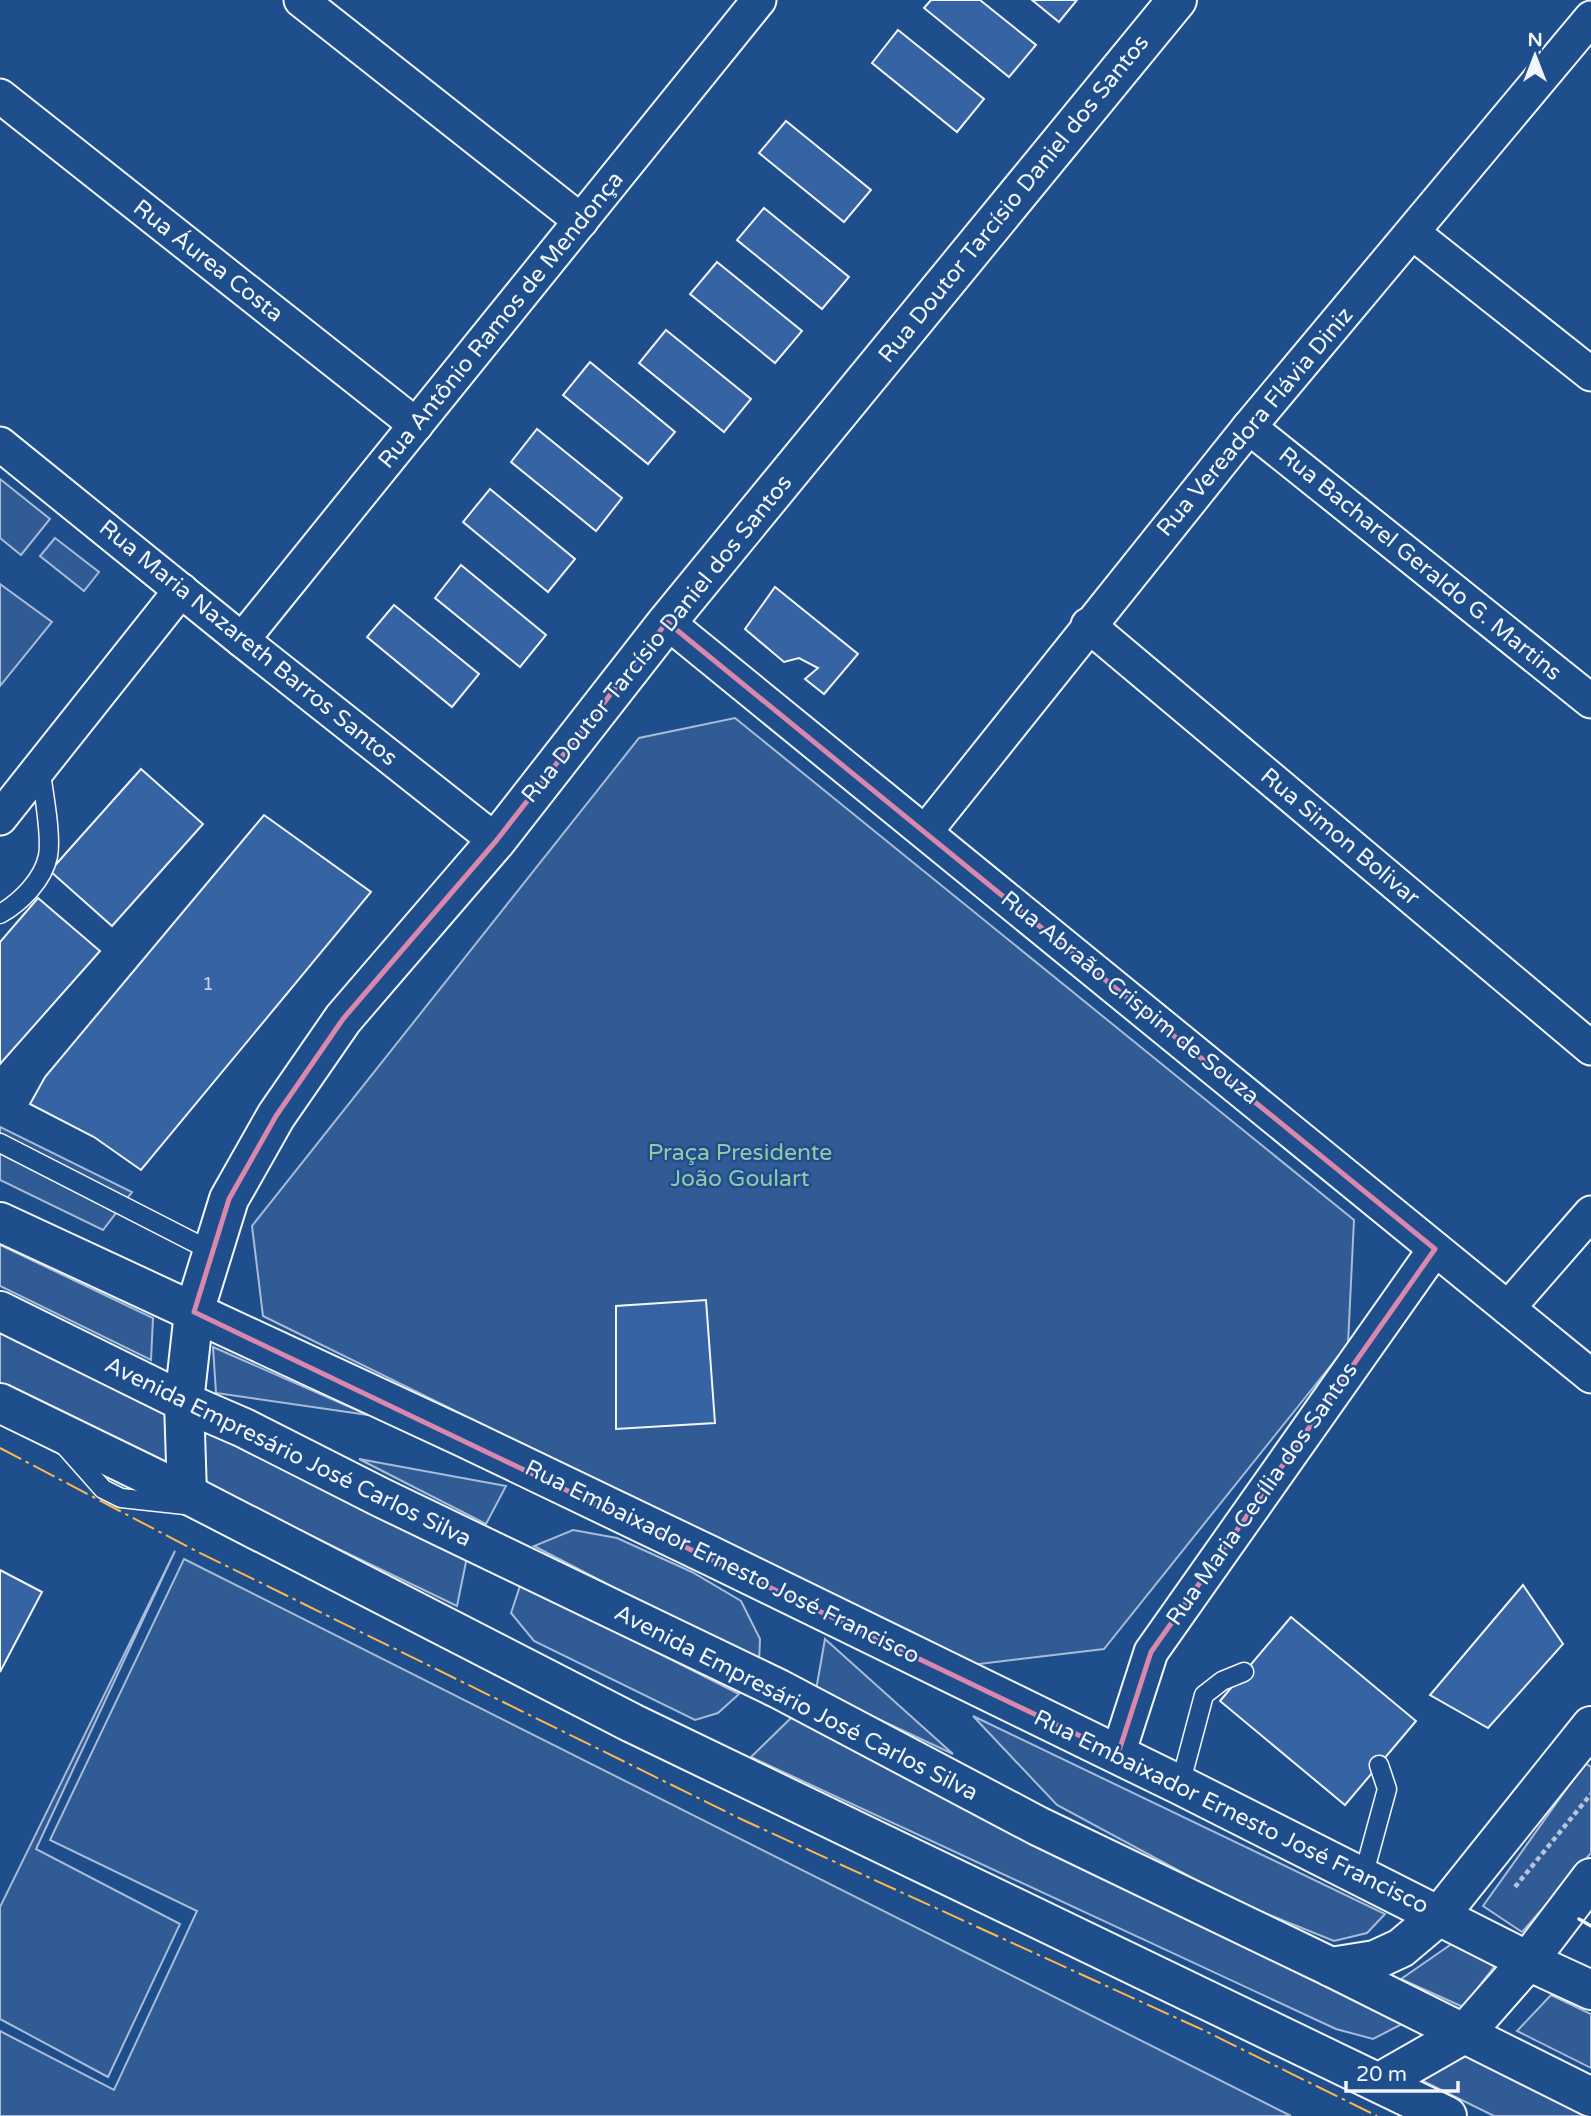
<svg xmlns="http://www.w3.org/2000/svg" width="1591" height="2116" font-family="'Varela Round',sans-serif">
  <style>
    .built { fill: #305b95; stroke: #a8bbd7; stroke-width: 2 }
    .building { fill: #3563a3; stroke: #f2f6ff; stroke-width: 2 }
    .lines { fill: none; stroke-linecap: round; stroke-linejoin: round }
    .service-casing { stroke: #f2f6ff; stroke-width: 21 }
    .minor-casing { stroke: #f2f6ff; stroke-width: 37 }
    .tertiary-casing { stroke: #f2f6ff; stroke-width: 42 }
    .secondary-casing { stroke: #f2f6ff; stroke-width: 42 }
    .path { stroke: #b3c4dc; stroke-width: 4.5; stroke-dasharray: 5 3.5; stroke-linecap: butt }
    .service { stroke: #1f4e8c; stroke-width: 18 }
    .minor { stroke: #1f4e8c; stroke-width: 33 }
    .tertiary { stroke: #1f4e8c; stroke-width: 38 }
    .secondary { stroke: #1f4e8c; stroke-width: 38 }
    .wall { stroke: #f2f6ff; stroke-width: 3.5 }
    .power { stroke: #ffb74d; stroke-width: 2; stroke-dasharray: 24 5 3.5 5; stroke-linecap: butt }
    .marked { fill: none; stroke: #da87ad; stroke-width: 5; stroke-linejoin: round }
    .labels { text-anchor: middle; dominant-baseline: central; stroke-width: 5; stroke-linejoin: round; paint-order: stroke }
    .number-label { font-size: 19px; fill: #c3d1e8 }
    .street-label { font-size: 23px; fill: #f2f6ff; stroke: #1f4e8c }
    .park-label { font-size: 23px; fill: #97c8a6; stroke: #1f4e8c }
  </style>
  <rect width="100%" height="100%" fill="#1f4e8c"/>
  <!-- built -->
  <g class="built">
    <polygon points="0,479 50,519 21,555 0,538"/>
    <polygon points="55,538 99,572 84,591 40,556"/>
    <polygon points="0,584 52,622 0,686"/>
    <polygon points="735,718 1354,1220 1348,1344 1104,1649 971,1665 263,1316 252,1226 639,738"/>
    <polygon points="0,1127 132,1192 103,1230 0,1180"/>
    <polygon points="0,1245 153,1318 151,1360 0,1286"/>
    <polygon points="0,1332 467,1557 457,1606 0,1386"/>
    <polygon points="213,1347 368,1415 216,1393"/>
    <polygon points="359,1459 506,1486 486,1524"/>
    <polygon points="573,1530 617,1538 692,1572 741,1601 760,1639 759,1663 534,1546"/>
    <polygon points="175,1551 36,1849 180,1924 108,2077 0,2019 0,1907"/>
    <polygon points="184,1559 1291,2116 0,2116 0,2031 114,2090 197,1911 50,1840"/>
    <polygon points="521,1583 739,1694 718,1713 695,1720 534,1641 511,1613"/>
    <polygon points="825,1639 953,1754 816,1690"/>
    <polygon points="973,1716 1385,1914 1367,1933 1334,1941 1235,1901 1057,1805"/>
    <polygon points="792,1717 1404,2023 1373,2039 1336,2029 751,1757"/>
    <polygon points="1585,1763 1591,1767 1591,1853 1522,1932 1483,1906"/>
    <polygon points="1456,1941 1497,1963 1463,2007 1401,1979"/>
    <polygon points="1551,1995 1591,2014 1591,2068 1517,2031"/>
    <polygon points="1463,2054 1587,2116 1494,2116 1415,2077"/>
  </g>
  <!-- building -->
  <g class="building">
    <polygon points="931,0 980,0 1036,45 1009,77 924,8"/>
    <polygon points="1032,0 1077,0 1059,22"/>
    <polygon points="898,30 984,99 957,132 872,63"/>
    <polygon points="786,121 871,190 844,222 759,153"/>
    <polygon points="764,208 849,277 822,309 737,240"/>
    <polygon points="717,262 802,331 775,363 690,294"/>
    <polygon points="666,330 751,399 724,432 639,363"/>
    <polygon points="590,362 675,432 648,464 563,395"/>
    <polygon points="537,429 622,498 596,531 511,462"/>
    <polygon points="490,489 575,559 548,592 463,522"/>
    <polygon points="461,565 546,635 520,667 435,598"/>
    <polygon points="775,587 858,654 824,694 805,679 818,668 799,658 784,662 745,629"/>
    <polygon points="394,605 479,674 452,707 367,637"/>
    <polygon points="141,769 203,824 112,926 50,871"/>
    <polygon points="264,815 371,892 141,1170 94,1137 30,1104 45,1077"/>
    <polygon points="38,898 100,951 0,1064 0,942"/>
    <polygon points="706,1300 715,1423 616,1429 616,1306"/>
    <polygon points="0,1570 42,1592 0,1672"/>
    <polygon points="1523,1585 1563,1644 1488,1728 1430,1695"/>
    <polygon points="1291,1617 1416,1721 1345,1805 1220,1701"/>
  </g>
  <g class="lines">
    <!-- service casing -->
    <g class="service-casing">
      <g id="service">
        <path d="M0,914C21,902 43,880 48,856C52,835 43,790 40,767"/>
        <polyline points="0,1143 213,1252"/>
        <polyline points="64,1445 103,1489 121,1498 185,1505"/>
        <polyline points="1180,1785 1204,1695 1222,1681 1244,1672"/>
        <polyline points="1363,1877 1387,1789 1379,1765"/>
      </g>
    </g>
    <!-- minor casing -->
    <g class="minor-casing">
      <g id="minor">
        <polyline points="301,0 581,221"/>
        <polyline points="0,96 416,425"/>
        <polyline points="1413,233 1591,374"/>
        <polyline points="1249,427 1591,701"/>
        <polyline points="0,444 242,640 496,841"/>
        <polyline points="667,622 1591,1376"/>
        <polyline points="1088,625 1591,1048"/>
        <polyline points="242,640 759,0"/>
        <polyline points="0,818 181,590"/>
        <polyline points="926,831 1249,427 1591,18"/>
        <polyline points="1508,1308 1591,1213"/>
        <polyline points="1118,1754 1151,1652 1435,1249"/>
      </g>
    </g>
    <!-- tertiary casing -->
    <g class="tertiary-casing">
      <polyline id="tertiary" points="187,1494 184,1402 194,1312 229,1199 276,1116 343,1019 496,841 667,622 1177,0"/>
    </g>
    <!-- secondary casing -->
    <g class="secondary-casing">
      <g id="secondary">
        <polyline points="0,1222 463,1437 709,1555 1180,1785 1528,1961 1591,1990"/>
        <polyline points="0,1311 184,1402 244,1428 382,1498 779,1689 1038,1826 1331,1967 1591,2097"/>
        <polyline points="0,1403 187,1494 632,1723 1447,2116"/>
        <polyline points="1331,1967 1375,1960 1401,1948 1439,1916 1591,1726"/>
        <polyline points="1380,2082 1464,2034 1528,1961 1591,1878"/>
      </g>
    </g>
    <!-- path -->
    <polyline class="path" points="1515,1887 1591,1794"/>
    <!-- service -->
    <use href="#service" class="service"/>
    <!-- minor -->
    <use href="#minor" class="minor"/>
    <!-- tertiary -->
    <use href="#tertiary" class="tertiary"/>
    <!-- secondary -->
    <use href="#secondary" class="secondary"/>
    <!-- wall -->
    <polyline class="wall" points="1579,1919 1591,1926"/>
    <!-- power -->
    <polyline class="power" points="0,1448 196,1551 743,1820 1203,2030 1377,2116"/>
  </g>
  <!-- marked area -->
  <path class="marked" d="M667,622L1435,1249L1151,1652L1118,1754L194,1312L229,1199L276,1116L343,1019L496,841Z"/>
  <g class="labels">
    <!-- number labels -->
    <g class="number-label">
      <text x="208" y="984">1</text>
    </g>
    <!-- street labels -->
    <g class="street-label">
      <text transform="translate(1014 199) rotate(-51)">Rua Doutor Tarcísio Daniel dos Santos</text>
      <text transform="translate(208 261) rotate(38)">Rua Áurea Costa</text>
      <text transform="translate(501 320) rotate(-51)">Rua Antônio Ramos de Mendonça</text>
      <text transform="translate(1255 422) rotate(-50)">Rua Vereadora Flávia Diniz</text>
      <text transform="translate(1420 564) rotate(39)">Rua Bacharel Geraldo G. Martins</text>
      <text transform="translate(657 639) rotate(-51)">Rua Doutor Tarcísio Daniel dos Santos</text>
      <text transform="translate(248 643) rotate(39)">Rua Maria Nazareth Barros Santos</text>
      <text transform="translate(1340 837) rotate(40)">Rua Simon Bolivar</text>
      <text transform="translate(1130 998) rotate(39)">Rua Abraão Crispim de Souza</text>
      <text transform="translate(288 1452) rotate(26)">Avenida Empresário José Carlos Silva</text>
      <text transform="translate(1262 1494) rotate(-55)">Rua Maria Cecília dos Santos</text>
      <text transform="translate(722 1562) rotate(26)">Rua Embaixador Ernesto José Francisco</text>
      <text transform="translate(796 1703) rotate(27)">Avenida Empresário José Carlos Silva</text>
      <text transform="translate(1231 1812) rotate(26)">Rua Embaixador Ernesto José Francisco</text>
    </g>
    <!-- park labels -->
    <g class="park-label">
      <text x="740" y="1153">Praça Presidente<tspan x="740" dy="26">João Goulart</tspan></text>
    </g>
  </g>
  <!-- north arrow -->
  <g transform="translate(1535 56)" stroke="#1f4e8c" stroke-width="5" paint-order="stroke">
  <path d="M0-5L12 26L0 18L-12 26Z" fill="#f2f6ff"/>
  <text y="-10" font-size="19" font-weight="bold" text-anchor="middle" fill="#f2f6ff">N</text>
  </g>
  <!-- scale -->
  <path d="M1346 2081v10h112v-10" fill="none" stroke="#f2f6ff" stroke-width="3.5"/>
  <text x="1356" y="2081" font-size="21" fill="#f2f6ff" stroke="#1f4e8c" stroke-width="5" paint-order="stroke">20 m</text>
</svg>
